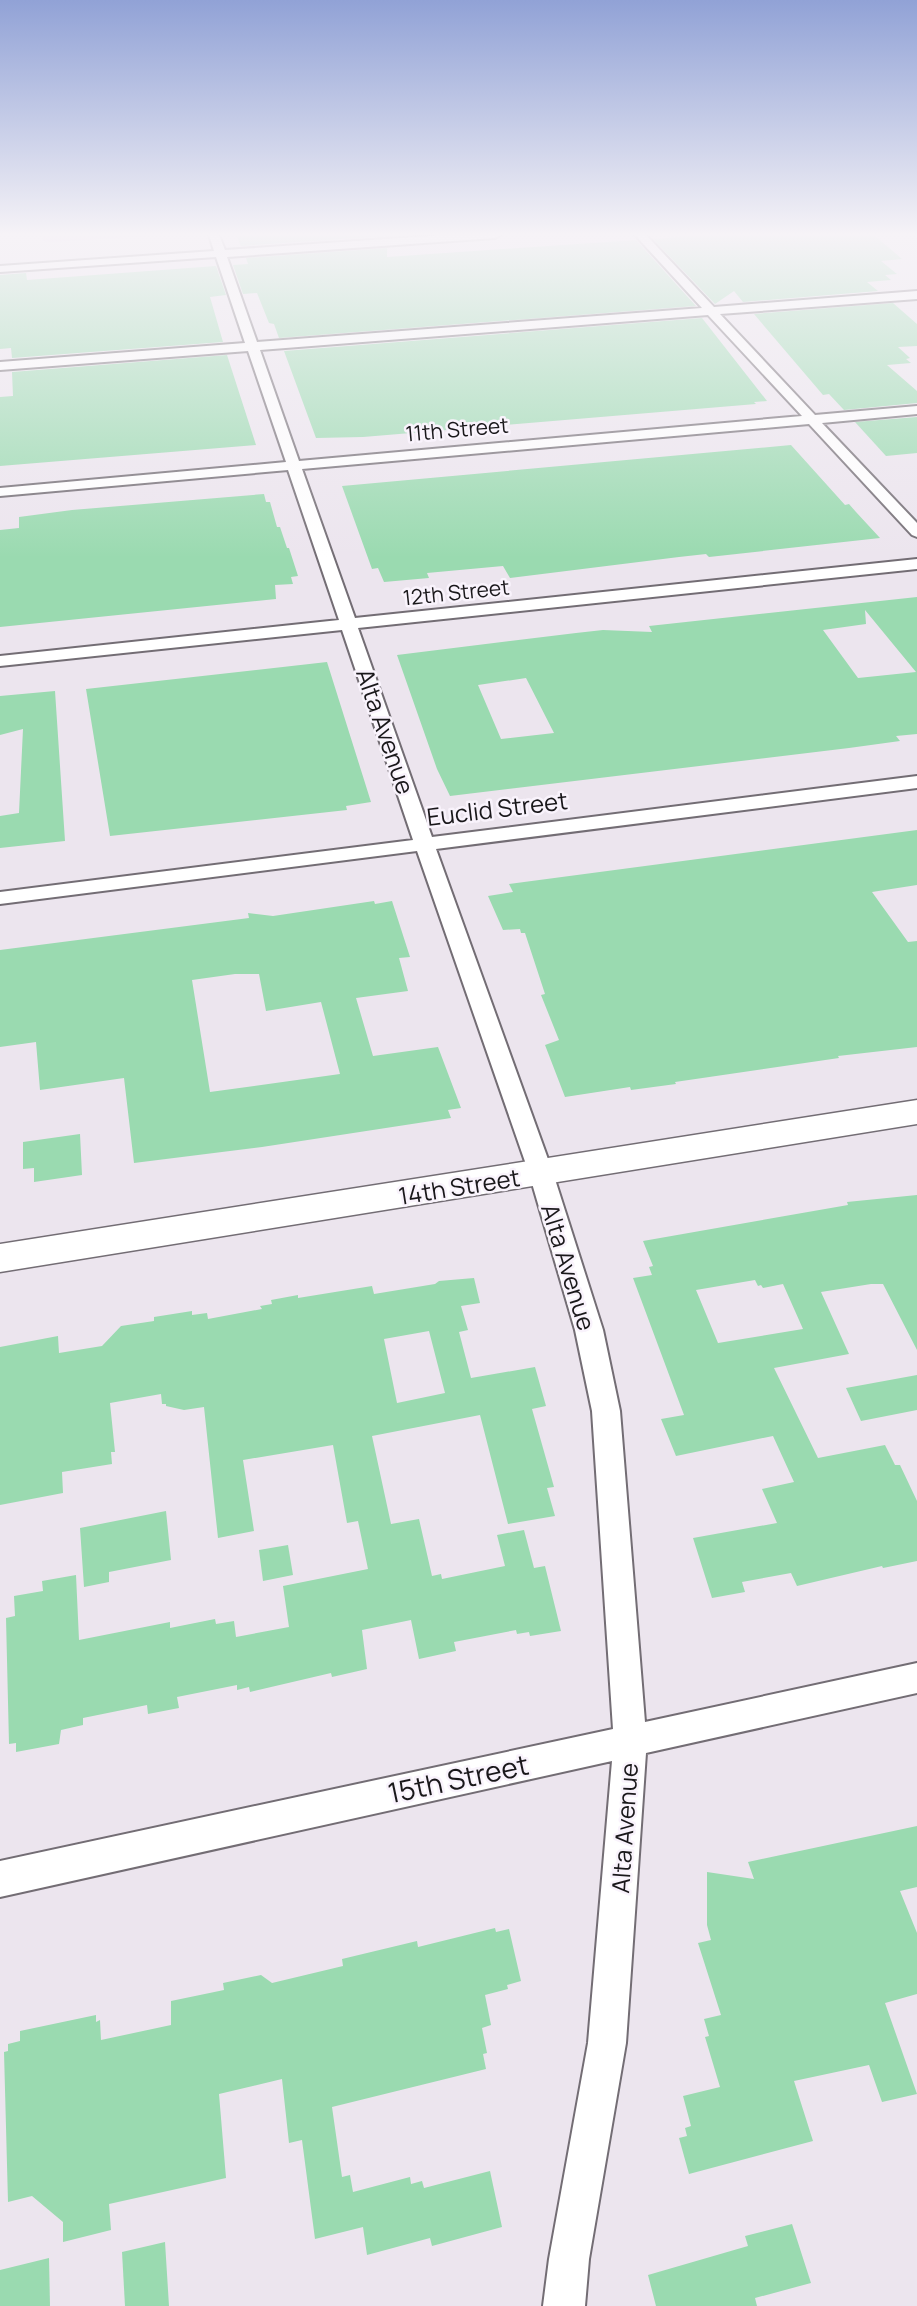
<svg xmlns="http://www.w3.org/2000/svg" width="917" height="2306" font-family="Manrope,sans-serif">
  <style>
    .green { fill: #dfb9eb }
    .building { fill: #9adab0; fill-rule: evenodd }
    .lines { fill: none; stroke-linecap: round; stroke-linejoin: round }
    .street-casing { stroke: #736d74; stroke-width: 4 }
    .secondary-casing { stroke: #736d74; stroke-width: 3 }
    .street { fill: #fff; fill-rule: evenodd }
    .secondary { fill: #fff; fill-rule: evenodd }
    .labels { text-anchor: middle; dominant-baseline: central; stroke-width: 5; stroke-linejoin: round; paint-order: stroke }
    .far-street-label { font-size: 21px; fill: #19171a; stroke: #f9f3fc }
    .street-label { font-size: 24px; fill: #19171a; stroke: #f9f3fc }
    .near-street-label { font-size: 28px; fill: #19171a; stroke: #f9f3fc }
  </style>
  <rect width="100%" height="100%" fill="#ece5ee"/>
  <!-- green -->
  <polygon class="green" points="41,235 169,235 51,242 43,241"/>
  <!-- building -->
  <g class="building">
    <polygon points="236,235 386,235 386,236 241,246"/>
    <polygon points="702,235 874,235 902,259 881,261 897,274 885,275 891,280 867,282 878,291 743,302 734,291 715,304 653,239"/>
    <polygon points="636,240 696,306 279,338 274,324 269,323 257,293 243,294 233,265 248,264 246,258 387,248 387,257"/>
    <polygon points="216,266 226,295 210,297 223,342 12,358 11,348 0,349 0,275 26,273 27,280"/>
    <polygon points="893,303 917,324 917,346 898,347 910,358 906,359 911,363 887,365 917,391 917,403 844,410 829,394 823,395 754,314"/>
    <polygon points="702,318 767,401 754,402 756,404 363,437 316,438 284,351"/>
    <polygon points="227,355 256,445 0,466 0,397 13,396 12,372"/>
    <polygon points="917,417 917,453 886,456 855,422"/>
    <polygon points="791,445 845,505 849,504 856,512 880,538 709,557 706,554 679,557 510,578 503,566 427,573 429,578 384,582 378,568 372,569 342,486"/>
    <polygon points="264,494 266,502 270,502 277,527 280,527 287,548 289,548 298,576 291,577 293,584 275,585 276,599 0,627 0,530 19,528 19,517 72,510"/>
    <path d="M917,597V734L896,736L900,741L849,748L450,796L437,769L397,655L576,633L603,630L652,632L649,626ZM865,610L916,672L858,678L823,630L866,624ZM526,678L554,733L501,739L478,685Z"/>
    <polygon points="327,662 371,802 346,806 347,810 110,836 86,689"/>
    <polygon points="55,691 65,841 0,848 0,816 19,813 23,729 0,735 0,696"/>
    <polygon points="917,830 917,885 872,892 908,942 917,941 917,1047 838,1056 839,1058 675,1082 676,1084 631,1090 630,1087 565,1097 545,1045 559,1040 541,995 545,994 525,933 521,933 520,929 503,930 488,896 513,892 509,884"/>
    <path d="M374,901L375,904L392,901L410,957L399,958L408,991L356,998L373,1056L438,1047L461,1108L448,1110L451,1118L262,1147L134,1163L124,1078L40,1090L36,1042L0,1047V950L249,918L248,913L273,916ZM235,974H259L266,1011L321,1002L340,1074L210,1092L192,980Z"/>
    <polygon points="80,1134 82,1175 34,1182 34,1168 23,1169 23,1142"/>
    <path d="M917,1195V1350L883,1284H871L821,1292L849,1354L774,1368L818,1458L885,1445L895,1465H900L917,1501V1561L883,1568L882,1566L797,1586L791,1573L742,1582L745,1592L712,1598L693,1538L777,1523L762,1489L794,1482L773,1436L676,1456L661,1419L684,1415L633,1278L652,1275L649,1267L653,1266L643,1241L848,1205L847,1202ZM755,1280L758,1286L761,1285L763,1288L783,1284L803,1329L718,1343L696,1290Z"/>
    <path d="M474,1278L480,1303L461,1306L468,1330L459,1332L471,1378L535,1367L546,1406L532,1409L554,1487L547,1488L555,1516L508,1524L480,1415L372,1436L391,1524L419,1519L432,1576L441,1574L442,1579L505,1566L497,1535L524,1530L534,1568L545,1566L561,1631L530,1636L529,1632L517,1634L516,1630L454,1642L456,1651L419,1659L411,1620L362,1630L367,1669L332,1677L331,1673L250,1692L249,1687L237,1690V1685L177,1697L179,1708L148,1714L147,1705L83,1718V1725L61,1730L59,1744L16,1752V1743L9,1744L6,1618L15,1616L14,1596L43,1591L42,1581L76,1575L79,1640L170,1622V1628L215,1619L216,1624L234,1621L236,1637L289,1627L283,1586L368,1569L358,1521L347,1523L333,1445L243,1460L254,1531L218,1538L204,1407L184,1410L166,1406V1404H162L161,1394L110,1403L115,1452H111L112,1464L62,1472L63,1493L0,1505V1347L58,1336L59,1353L102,1346L121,1326L154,1321V1317L192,1311V1315L207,1313L208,1319L262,1309L260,1306L272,1304L271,1300L298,1295V1298L372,1286L374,1294L435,1284L439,1281ZM429,1331L445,1393L397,1403L384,1339Z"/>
    <polygon points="917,1375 917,1410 861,1421 846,1388"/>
    <polygon points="166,1511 171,1560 109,1572 109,1582 84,1587 80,1528"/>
    <polygon points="288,1545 293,1575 263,1581 259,1550"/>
    <polygon points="917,1826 917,1887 900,1891 917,1933 917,1994 885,2003 917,2094 882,2102 869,2065 794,2081 813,2141 689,2174 679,2138 687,2136 685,2128 691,2126 683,2096 720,2087 705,2037 709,2036 704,2019 721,2015 698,1943 711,1940 707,1925 707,1872 754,1879 748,1862"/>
    <polygon points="495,1928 496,1932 509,1929 521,1981 507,1985 508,1989 485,1995 491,2025 482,2028 487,2053 483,2054 486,2069 332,2107 342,2177 350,2175 353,2192 410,2177 411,2184 422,2181 424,2188 490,2171 502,2227 432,2246 430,2238 367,2255 363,2227 315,2239 302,2140 289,2143 282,2079 219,2094 226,2178 109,2204 111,2230 63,2242 63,2222 32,2196 8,2202 4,2052 8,2051 8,2044 20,2041 20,2031 96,2015 96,2022 100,2020 101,2040 171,2025 171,2001 224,1990 223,1983 261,1975 272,1983 343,1966 342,1959 417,1941 418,1947"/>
    <polygon points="792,2224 811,2283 755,2298 757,2306 656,2306 648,2275 748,2246 745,2236"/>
    <polygon points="165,2242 169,2306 125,2306 122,2252"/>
    <polygon points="49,2258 50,2306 0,2306 0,2270"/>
  </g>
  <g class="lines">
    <!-- street casing -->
    <g class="street-casing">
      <path id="street" d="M209,235H219L225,250L444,235H500L495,238L227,257L257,342L702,308L635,235H646L714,307L917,291V299L720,314L815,415L917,406V414L822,423L917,523V537L912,535L809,424L302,469L355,618L917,559V569L358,628L432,837L917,776V788L436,849L553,1173L603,1330L620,1411L645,1722L917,1663V1693L646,1753L626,2043L589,2259L585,2306H543L549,2259L588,2043L612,1761L0,1897V1861L613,1729L592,1411L575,1330L529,1173L417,851L0,904V892L413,840L342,630L0,666V656L339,620L288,470L0,496V488L286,462L248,351L0,370V362L245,343L216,257L0,272V266L214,251ZM708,315L802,416L299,461L260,350Z"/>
    </g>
    <!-- secondary casing -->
    <g class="secondary-casing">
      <polygon id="secondary" points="917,1100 917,1124 0,1272 0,1244"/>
    </g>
    <!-- street -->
    <use href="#street" class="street"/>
    <!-- secondary -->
    <use href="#secondary" class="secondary"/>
  </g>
  <!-- sky -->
  <linearGradient id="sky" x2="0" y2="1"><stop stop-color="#91a2d6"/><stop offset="0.42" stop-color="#f6f3f7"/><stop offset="1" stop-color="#f6f3f7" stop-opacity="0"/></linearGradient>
  <rect width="917" height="558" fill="url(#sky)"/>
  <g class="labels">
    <!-- far-street labels -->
    <g class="far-street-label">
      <text transform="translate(457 429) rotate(-5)">11th Street</text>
      <text transform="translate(456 592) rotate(-6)">12th Street</text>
    </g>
    <!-- street labels -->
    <g class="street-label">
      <text transform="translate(386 731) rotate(71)">Alta Avenue</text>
      <text transform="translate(497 808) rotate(-7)">Euclid Street</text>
      <text transform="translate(459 1186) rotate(-9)">14th Street</text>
      <text transform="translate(569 1267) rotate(73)">Alta Avenue</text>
      <text transform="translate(624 1828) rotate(-86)">Alta Avenue</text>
    </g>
    <!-- near-street labels -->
    <g class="near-street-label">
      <text transform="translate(458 1778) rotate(-12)">15th Street</text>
    </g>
  </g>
</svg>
